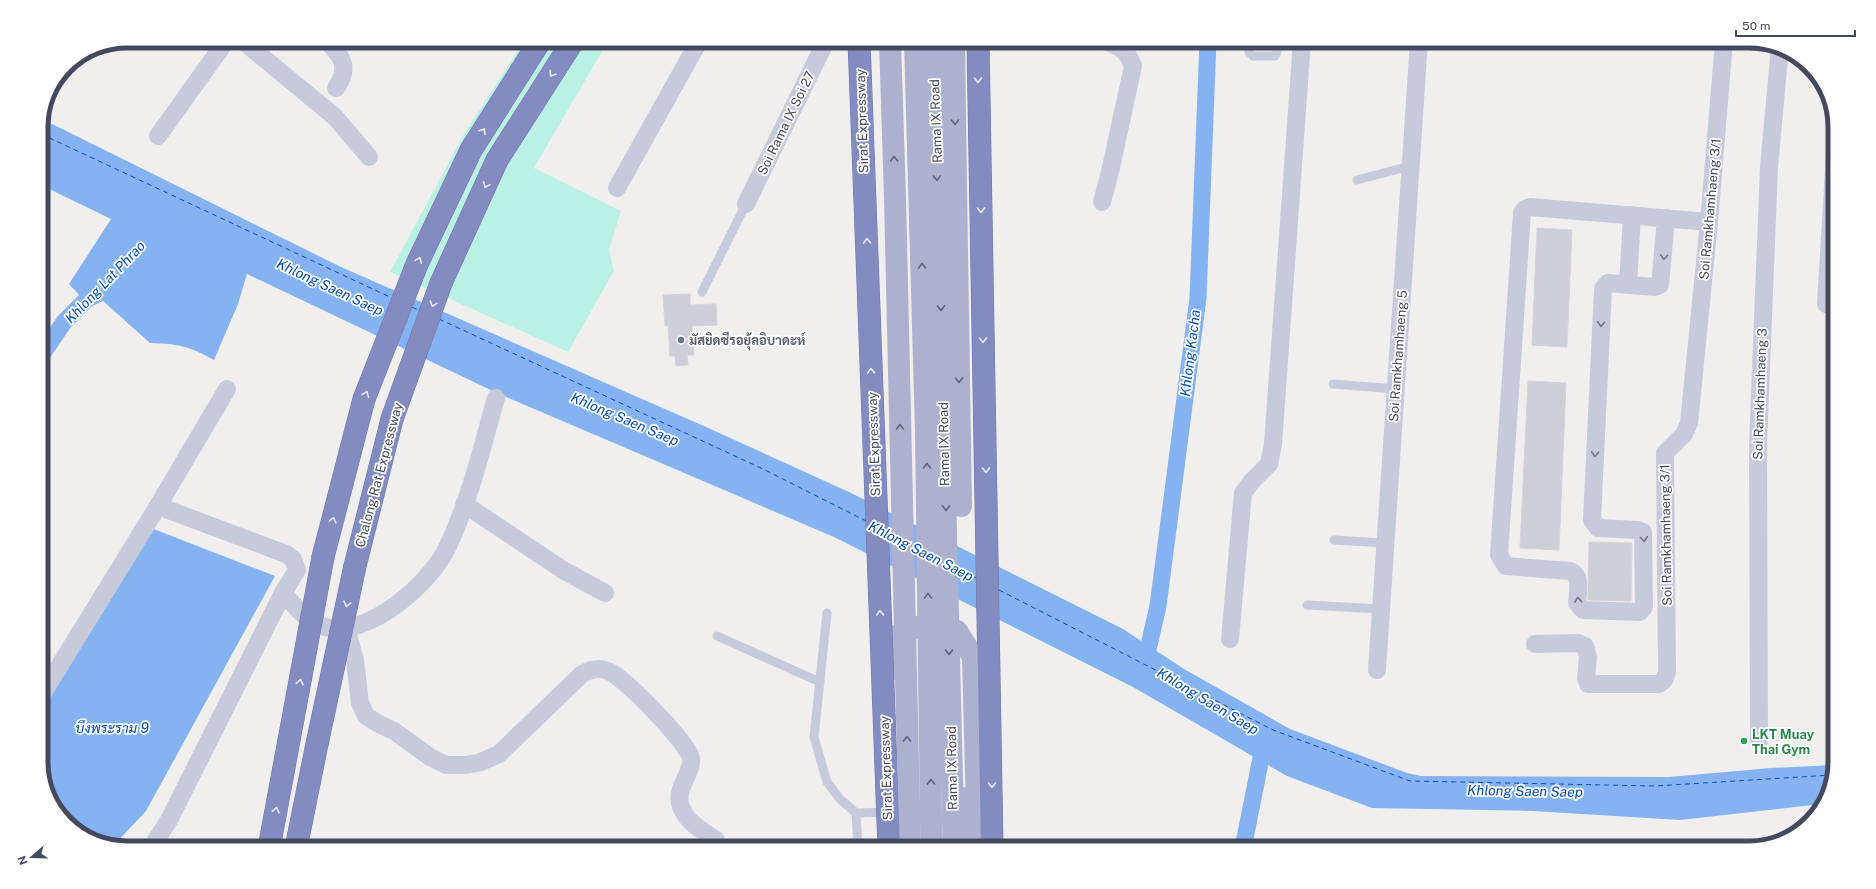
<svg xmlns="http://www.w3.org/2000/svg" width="1876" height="889" font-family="'Public Sans',Sarabun,sans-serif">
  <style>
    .green { fill: #baf1e4 }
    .water { fill: #85b2f1 }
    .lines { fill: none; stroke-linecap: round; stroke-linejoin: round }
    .canal { stroke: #85b2f1; stroke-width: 17 }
    .ferry { stroke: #044db2; stroke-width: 1; stroke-dasharray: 5 4; stroke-linecap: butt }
    .building { fill: #ceced7; stroke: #d3d2db }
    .highway-casing { stroke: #6f75ac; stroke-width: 23 }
    .lane { stroke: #c7cada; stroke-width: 9 }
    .street { stroke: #c7cada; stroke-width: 18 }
    .primary { stroke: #adb1cf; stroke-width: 22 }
    .highway { stroke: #838bc0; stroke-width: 22 }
    .highway-bridge-casing { stroke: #6f75ac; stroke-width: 23; stroke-linecap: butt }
    .primary-bridge { stroke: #adb1cf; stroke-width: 22 }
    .highway-bridge { stroke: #838bc0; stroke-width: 22 }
    .oneway { stroke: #e6e8f2 }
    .oneway2 { stroke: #60637a }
    .oneway3 { stroke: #737689 }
    .worship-dot { fill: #6b7280; stroke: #fff; stroke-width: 1.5 }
    .leisure-dot { fill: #2e9e5b; stroke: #fff; stroke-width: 1.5 }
    .labels { text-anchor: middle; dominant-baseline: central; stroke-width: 3.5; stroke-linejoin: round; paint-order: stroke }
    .street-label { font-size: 13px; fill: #46495d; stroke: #fff }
    .worship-label { font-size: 13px; font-weight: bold; fill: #5b616d; stroke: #fff; text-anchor: start }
    .leisure-label { font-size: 13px; font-weight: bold; fill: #27864d; stroke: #fff; text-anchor: start }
    .water-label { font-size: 14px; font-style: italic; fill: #044db2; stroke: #fff }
    .rim { fill: none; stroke: #46495d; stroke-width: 5 }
  </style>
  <rect width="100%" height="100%" fill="#f1efee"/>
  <!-- green -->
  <polygon class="green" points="524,41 608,41 534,168 621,211 609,250 614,271 568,352 390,272 464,134"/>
  <!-- water -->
  <g class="water">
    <path d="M42,119L341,267L706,427L849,492L1123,629L1184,669L1290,729L1407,773L1421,776L1669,777L1771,768L1834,765L1828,795L1821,804L1680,820L1533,811L1372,808L1287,776L1133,687L834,537L499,394L247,274L238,304L214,360C188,346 180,344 150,343L103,301L90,307L69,284L111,219L41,185Z"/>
    <polygon points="151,528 275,576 146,811 114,845 94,841 56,810 41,768 41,711"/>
  </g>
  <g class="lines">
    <!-- canal -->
    <g class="canal">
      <polyline points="41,356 64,322 101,285"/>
      <polyline points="1145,663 1158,606 1198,298 1208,41"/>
      <polyline points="1243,848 1265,738"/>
    </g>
    <!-- ferry -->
    <g class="ferry">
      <polyline points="41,134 392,298"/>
      <polyline points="412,307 420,311"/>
      <polyline points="439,319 763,469 866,521"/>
      <polyline points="958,569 976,578"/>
      <polyline points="999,590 1273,730 1410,781 1655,786 1832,775"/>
    </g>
  </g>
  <!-- building -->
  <g class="building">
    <polygon points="1537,228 1572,230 1567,347 1532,345"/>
    <polygon points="690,294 690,305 716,304 717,325 692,326 694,355 687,355 688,365 676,366 675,356 670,356 668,326 665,326 663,295"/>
    <polygon points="1528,381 1566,383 1559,550 1520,548"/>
    <polygon points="1589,542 1632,543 1631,601 1588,600"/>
  </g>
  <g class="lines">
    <!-- highway casing -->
    <g class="highway-casing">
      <g id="highway">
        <polyline points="978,41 992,848"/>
        <polyline points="323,557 364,399 417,264 471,150 540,41"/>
        <polyline points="355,566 392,419 441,283 497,160 573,41"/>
        <polyline points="296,848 317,744"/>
      </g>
    </g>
    <!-- lane -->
    <g class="lane">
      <polyline points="1250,41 1249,52 1253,56 1275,56 1277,52 1278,41"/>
      <polyline points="1357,180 1410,166"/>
      <polyline points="702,292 746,204"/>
      <polyline points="1333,384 1396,389"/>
      <polyline points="1334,540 1385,543"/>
      <polyline points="1307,605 1381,609"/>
      <polyline points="827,613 814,737 827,782 840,799 856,813 888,812"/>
      <polyline points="717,636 820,682"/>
      <polyline points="856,813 858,848"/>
    </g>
    <!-- street -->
    <g class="street">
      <polyline points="243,41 335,117 369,157"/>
      <path d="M326,41C343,56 350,68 336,88"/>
      <polyline points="158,136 226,41"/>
      <polyline points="617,188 699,41"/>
      <path d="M1102,202L1110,172L1133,66C1127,50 1121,47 1105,41"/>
      <polyline points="746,204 826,41"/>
      <path d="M1666,218L1660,285L1655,287L1608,283L1603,289L1592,520L1598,528L1638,530L1643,532L1644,607L1640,612L1583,610L1577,603C1578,592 1582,575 1570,571L1506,566L1499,555L1522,213L1525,209L1530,207L1709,222"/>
      <polyline points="1628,285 1632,215"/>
      <polyline points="1826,304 1835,153"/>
      <polyline points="464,504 563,570 605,593"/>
      <path d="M283,593C295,607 307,621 325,627C368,639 432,582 448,546C470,499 482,447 496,398"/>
      <path d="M346,627L355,660L360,703L366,716L379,724L394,731L430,757L446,765H466L481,762L499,754L582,674C591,669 599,667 608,671C623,676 688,743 691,758C693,774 674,788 681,807C687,823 703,831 716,840"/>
      <polyline points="1230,639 1243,493 1252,481 1269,464 1273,444 1302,41"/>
      <polyline points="1535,644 1578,643 1585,646 1588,657 1586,678 1588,684 1659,684 1664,680 1667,672 1665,453 1684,434 1689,423 1709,222 1724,41"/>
      <polyline points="1377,670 1419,41"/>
      <polyline points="41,696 158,506 227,389"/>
      <polyline points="1759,741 1758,444 1769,167 1780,47"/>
      <polyline points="151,848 169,820 283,593 297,570 293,559 286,554 158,506"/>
    </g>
    <!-- primary -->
    <g class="primary">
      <polyline points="890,41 895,198"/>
      <polyline points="954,41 956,187"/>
      <path d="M888,671V655L894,637C919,624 930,622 957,631L973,657L978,848"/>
      <polyline points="931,821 932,848"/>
      <polyline points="953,821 954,848"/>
    </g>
    <!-- highway -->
    <use href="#highway" class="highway"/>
    <!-- highway-bridge casing -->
    <g class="highway-bridge-casing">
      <g id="highway-bridge">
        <polyline points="859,41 889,848"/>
        <polyline points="317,744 355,566"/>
        <polyline points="269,848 323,557"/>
      </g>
    </g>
    <!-- primary-bridge -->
    <g class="primary-bridge">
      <polyline points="915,41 926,433 931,821"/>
      <polyline points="934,41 953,821"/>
      <polyline points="956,187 961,506"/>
      <polyline points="895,198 910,848"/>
      <polyline points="966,798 967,848"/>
    </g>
    <!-- highway-bridge -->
    <use href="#highway-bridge" class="highway-bridge"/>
  </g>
  <!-- one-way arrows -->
  <defs><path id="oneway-chevron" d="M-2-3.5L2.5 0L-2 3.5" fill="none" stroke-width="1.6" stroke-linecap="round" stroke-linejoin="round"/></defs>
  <g class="oneway">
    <use href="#oneway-chevron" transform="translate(552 74) rotate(123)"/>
    <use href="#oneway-chevron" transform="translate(978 80) rotate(89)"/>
    <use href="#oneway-chevron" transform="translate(483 131) rotate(-58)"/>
    <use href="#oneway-chevron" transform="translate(486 185) rotate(114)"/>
    <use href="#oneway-chevron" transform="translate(981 210) rotate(89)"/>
    <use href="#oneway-chevron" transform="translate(867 241) rotate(-92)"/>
    <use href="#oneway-chevron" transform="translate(419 260) rotate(-66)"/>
    <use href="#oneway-chevron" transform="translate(433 304) rotate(110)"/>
    <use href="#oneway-chevron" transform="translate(983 340) rotate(89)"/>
    <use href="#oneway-chevron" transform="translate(871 371) rotate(-92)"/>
    <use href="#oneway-chevron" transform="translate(366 394) rotate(-69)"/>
    <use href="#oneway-chevron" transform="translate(986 470) rotate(89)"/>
    <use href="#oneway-chevron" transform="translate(333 520) rotate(-76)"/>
    <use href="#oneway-chevron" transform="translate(347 604) rotate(102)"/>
    <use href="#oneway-chevron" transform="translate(880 613) rotate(-92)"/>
    <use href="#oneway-chevron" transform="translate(300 682) rotate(-79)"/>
    <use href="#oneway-chevron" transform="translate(992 785) rotate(90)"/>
    <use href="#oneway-chevron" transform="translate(276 810) rotate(-79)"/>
  </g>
  <g class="oneway2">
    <use href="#oneway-chevron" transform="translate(955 122) rotate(89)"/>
    <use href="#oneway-chevron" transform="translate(894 159) rotate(-92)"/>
    <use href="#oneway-chevron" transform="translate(937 178) rotate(88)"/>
    <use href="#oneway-chevron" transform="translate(922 266) rotate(-92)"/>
    <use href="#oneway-chevron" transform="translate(941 308) rotate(88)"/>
    <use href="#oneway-chevron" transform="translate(959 380) rotate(89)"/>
    <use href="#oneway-chevron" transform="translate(900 427) rotate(-91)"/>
    <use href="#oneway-chevron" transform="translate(927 466) rotate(-91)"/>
    <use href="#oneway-chevron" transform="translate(946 508) rotate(89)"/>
    <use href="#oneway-chevron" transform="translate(928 596) rotate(-91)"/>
    <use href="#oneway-chevron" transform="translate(949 652) rotate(89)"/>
    <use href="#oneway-chevron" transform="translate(907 739) rotate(-91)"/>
    <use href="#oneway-chevron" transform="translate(931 782) rotate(-91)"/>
  </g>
  <g class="oneway3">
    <use href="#oneway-chevron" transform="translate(1664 257) rotate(94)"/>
    <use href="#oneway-chevron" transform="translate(1601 324) rotate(93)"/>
    <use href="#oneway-chevron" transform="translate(1595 454) rotate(93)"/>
    <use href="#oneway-chevron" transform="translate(1644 539) rotate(85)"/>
    <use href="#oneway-chevron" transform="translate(1578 600) rotate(-96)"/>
  </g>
  <!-- markers -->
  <circle class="worship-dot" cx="681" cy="340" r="4"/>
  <circle class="leisure-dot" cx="1744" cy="741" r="4"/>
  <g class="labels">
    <!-- street labels -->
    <g class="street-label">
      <text transform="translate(862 121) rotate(-92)">Sirat Expressway</text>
      <text transform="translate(936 121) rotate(-92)">Rama IX Road</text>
      <text transform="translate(786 123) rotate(-64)">Soi Rama IX Soi 27</text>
      <text transform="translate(1710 209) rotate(-85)">Soi Ramkhamhaeng 3/1</text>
      <text transform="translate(1398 356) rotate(-86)">Soi Ramkhamhaeng 5</text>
      <text transform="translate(1760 394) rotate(-88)">Soi Ramkhamhaeng 3</text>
      <text transform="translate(874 444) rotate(-92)">Sirat Expressway</text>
      <text transform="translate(944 444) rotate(-91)">Rama IX Road</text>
      <text transform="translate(379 475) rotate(-75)">Chalong Rat Expressway</text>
      <text transform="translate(1666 535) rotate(-91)">Soi Ramkhamhaeng 3/1</text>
      <text transform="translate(886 768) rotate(-92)">Sirat Expressway</text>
      <text transform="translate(952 768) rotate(-91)">Rama IX Road</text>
    </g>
    <!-- worship labels -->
    <g class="worship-label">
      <text x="689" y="340">มัสยิดซีรอยุ้ลอิบาดะห์</text>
    </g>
    <!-- leisure labels -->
    <g class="leisure-label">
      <text x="1752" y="734">LKT Muay<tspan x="1752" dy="15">Thai Gym</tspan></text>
    </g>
    <!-- water labels -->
    <g class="water-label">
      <text transform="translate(105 282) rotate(-46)">Khlong Lat Phrao</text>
      <text transform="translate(330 287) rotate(25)">Khlong Saen Saep</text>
      <text transform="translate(1190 353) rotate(-83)">Khlong Kacha</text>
      <text transform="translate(625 419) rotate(23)">Khlong Saen Saep</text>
      <text transform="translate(921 551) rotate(27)">Khlong Saen Saep</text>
      <text transform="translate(1208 701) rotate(31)">Khlong Saen Saep</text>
      <text x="112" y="728">บึงพระราม 9</text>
      <text transform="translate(1525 791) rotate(1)">Khlong Saen Saep</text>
    </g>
  </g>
  <!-- crop -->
  <path d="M0 0H1876V889H0ZM127 48H1749A79 79 0 0 1 1828 127V762A79 79 0 0 1 1749 841H127A79 79 0 0 1 48 762V127A79 79 0 0 1 127 48Z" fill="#fff" fill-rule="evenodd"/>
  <path class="rim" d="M127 48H1749A79 79 0 0 1 1828 127V762A79 79 0 0 1 1749 841H127A79 79 0 0 1 48 762V127A79 79 0 0 1 127 48Z"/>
  <!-- north arrow -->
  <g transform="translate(32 857) rotate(250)" stroke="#ffffff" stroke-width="3" paint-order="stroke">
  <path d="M0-3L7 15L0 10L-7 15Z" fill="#46495d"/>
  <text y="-6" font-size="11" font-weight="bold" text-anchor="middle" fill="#46495d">N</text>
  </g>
  <!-- scale -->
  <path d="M1736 30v6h119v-6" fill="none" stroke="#46495d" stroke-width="2"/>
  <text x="1742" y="30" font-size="12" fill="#46495d" stroke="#ffffff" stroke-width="3" paint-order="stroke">50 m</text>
</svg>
